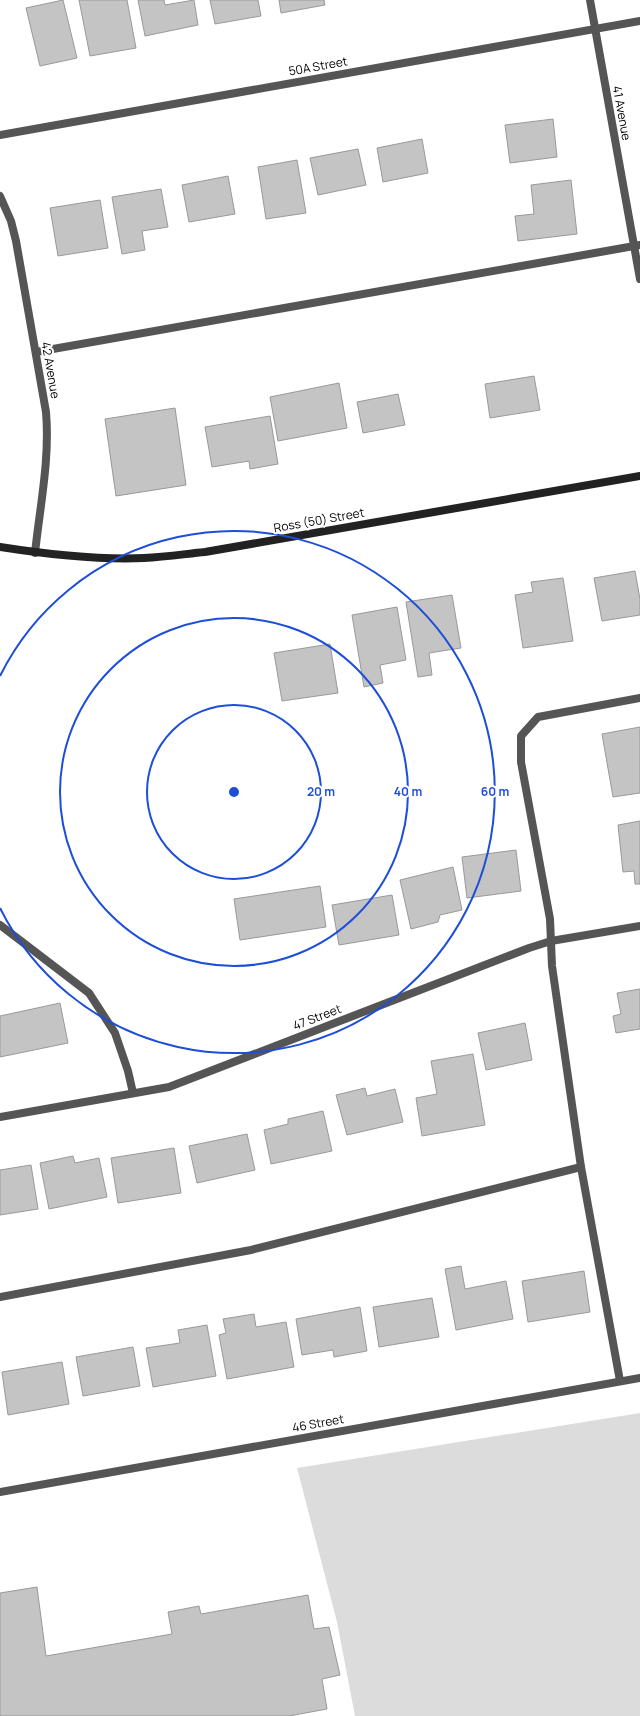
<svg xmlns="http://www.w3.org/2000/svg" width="640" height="1716" font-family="Manrope,sans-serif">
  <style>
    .green { fill: #dcdcdc }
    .building { fill: #c4c4c4; stroke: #999 }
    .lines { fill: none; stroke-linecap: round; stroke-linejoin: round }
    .lane { stroke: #555; stroke-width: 8 }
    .street { stroke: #555; stroke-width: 8 }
    .secondary { stroke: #222; stroke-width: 8 }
    .ring { fill: none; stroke: #1d4ed8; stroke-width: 2 }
    .labels { text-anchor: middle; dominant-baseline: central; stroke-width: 4; stroke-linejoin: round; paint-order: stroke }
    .street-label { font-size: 12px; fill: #000; stroke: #fff }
    .centre { fill: #1d4ed8; stroke: #fff; stroke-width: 2 }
    .ring-label { font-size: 12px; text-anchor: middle; font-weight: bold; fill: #1d4ed8; stroke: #fff; stroke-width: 4; stroke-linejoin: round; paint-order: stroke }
  </style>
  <rect width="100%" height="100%" fill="#fff"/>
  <!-- green -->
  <polygon class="green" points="640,1413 640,1716 355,1716 337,1622 297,1468"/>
  <!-- building -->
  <g class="building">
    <polygon points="63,0 77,58 40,66 26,8"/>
    <polygon points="79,0 127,0 136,48 90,56"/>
    <polygon points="138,0 164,0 165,5 194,0 198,25 145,36"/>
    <polygon points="210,0 258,0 261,16 215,24"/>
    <polygon points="279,0 324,0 325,5 281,13"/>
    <polygon points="553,119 557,157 510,163 505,125"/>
    <polygon points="422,139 428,173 383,182 377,148"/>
    <polygon points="358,149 366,185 318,195 310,158"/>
    <polygon points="297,160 306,213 266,219 258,167"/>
    <polygon points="228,176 235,214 189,222 182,185"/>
    <polygon points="571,180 577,234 518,241 515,216 534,214 531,185"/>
    <polygon points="161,189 168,227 142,231 145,250 122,254 112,197"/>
    <polygon points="100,200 108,248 58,256 50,208"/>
    <polygon points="534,376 540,410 490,418 485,384"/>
    <polygon points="339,383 347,428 278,441 270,397"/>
    <polygon points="398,394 405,425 363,433 357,402"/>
    <polygon points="175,408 186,485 116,496 105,419"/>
    <polygon points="270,416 278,464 250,469 249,461 212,467 205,427"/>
    <polygon points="635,571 640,599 640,615 602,621 594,578"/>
    <polygon points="563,578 573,641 523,648 515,595 533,592 531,582"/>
    <polygon points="452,595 461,648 429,653 432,675 418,677 406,602"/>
    <polygon points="397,607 406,660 380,665 383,683 364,687 352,615"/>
    <polygon points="330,644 338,693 282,701 274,653"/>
    <polygon points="640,727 640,793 613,797 602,734"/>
    <polygon points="640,821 640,884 635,884 634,871 623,872 618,825"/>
    <polygon points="516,850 521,891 467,898 462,857"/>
    <polygon points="453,867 462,910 440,915 438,922 411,929 400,880"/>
    <polygon points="320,886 326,927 240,940 234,899"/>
    <polygon points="392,895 399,935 339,945 332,905"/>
    <polygon points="640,989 640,1029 616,1033 613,1016 621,1014 617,993"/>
    <polygon points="60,1003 68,1043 0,1057 0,1016"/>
    <polygon points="525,1023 532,1060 486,1070 478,1033"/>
    <polygon points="473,1054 485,1125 422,1136 416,1098 437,1094 431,1061"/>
    <polygon points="365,1088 367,1096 395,1089 403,1122 347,1135 336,1095"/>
    <polygon points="323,1111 332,1151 271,1164 264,1130 288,1124 288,1119"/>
    <polygon points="247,1134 255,1170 197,1183 189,1146"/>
    <polygon points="174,1148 181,1193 118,1203 111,1158"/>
    <polygon points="73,1156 75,1163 99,1158 107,1197 49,1209 40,1163"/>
    <polygon points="31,1165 38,1209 0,1215 0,1170"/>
    <polygon points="461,1266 465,1289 506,1281 513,1319 456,1330 445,1269"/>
    <polygon points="584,1271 590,1312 528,1322 522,1281"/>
    <polygon points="432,1298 439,1337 379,1347 373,1307"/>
    <polygon points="360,1307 367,1351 334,1357 333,1350 302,1355 296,1319"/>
    <polygon points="254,1314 256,1327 286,1322 294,1367 227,1379 219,1335 226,1333 223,1319"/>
    <polygon points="207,1325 216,1376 153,1387 146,1348 180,1343 178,1330"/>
    <polygon points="133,1347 140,1386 83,1396 76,1357"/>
    <polygon points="62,1362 69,1404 8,1415 2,1372"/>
    <polygon points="37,1587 46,1656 172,1634 168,1612 199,1606 201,1614 308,1595 314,1629 329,1627 340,1675 322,1679 327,1709 289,1716 0,1716 0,1593"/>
  </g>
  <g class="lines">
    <!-- lane -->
    <g class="lane">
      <polyline points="36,352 640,245"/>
      <polyline points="0,925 89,993 115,1033 128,1071 133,1093"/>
      <polyline points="0,1297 251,1250 581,1167"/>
      <polyline points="620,1381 581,1167 552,966 550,919 521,762 521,736 538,717 640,698"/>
    </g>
    <!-- street -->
    <g class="street">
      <polyline points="590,0 640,279"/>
      <polyline points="0,135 640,21"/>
      <path d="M0,196L11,221L16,241L46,412C50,459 40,506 35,553"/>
      <polyline points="0,1117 169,1087 529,948 551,941 640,926"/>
      <polyline points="0,1492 640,1378"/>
    </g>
    <!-- secondary -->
    <path class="secondary" d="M0,547C45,554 98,560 144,558C165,557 185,554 205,552L640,476"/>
  </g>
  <!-- distance rings -->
  <g class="ring">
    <circle cx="234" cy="792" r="87"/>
    <circle cx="234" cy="792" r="174"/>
    <path d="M0 676A261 261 0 1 1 0 908"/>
  </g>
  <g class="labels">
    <!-- street labels -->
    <g class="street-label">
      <text transform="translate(318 66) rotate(-10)">50A Street</text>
      <text transform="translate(622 113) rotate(80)">41 Avenue</text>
      <text transform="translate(51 370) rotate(80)">42 Avenue</text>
      <text transform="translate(319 520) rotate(-10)">Ross (50) Street</text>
      <text transform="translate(317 1017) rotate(-21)">47 Street</text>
      <text transform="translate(318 1423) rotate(-10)">46 Street</text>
    </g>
  </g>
  <circle cx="234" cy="792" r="6" class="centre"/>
  <g class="ring-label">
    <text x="321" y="796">20 m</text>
    <text x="408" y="796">40 m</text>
    <text x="495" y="796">60 m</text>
  </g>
</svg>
